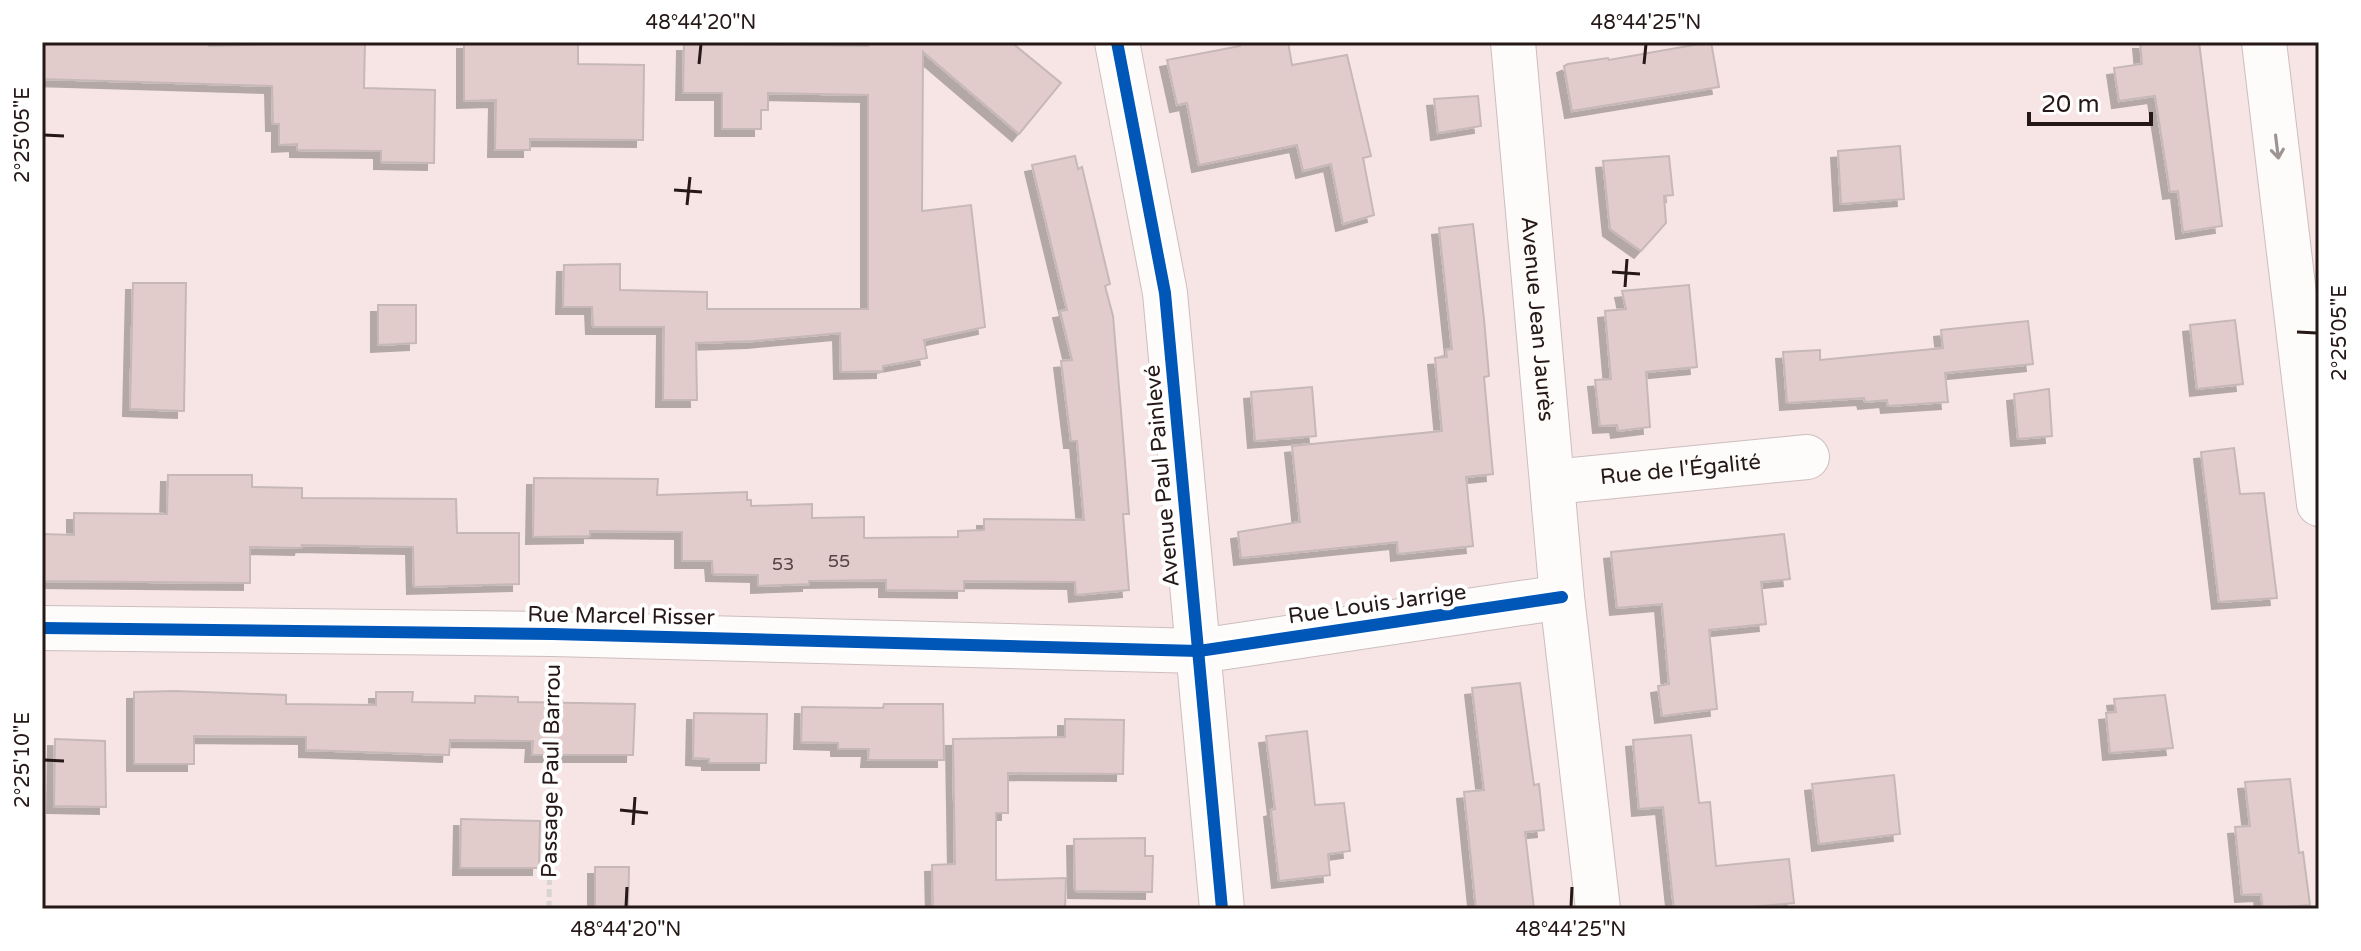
<svg xmlns="http://www.w3.org/2000/svg" width="2361" height="951" font-family="'Varela Round',sans-serif">
  <style>
    .building { fill: #e2cccb; stroke: #c6b8b7; stroke-width: 2; filter: url(#shadow) }
    .lines { fill: none; stroke-linecap: round; stroke-linejoin: round }
    .minor-casing { stroke: #cdbebe; stroke-width: 46 }
    .path { stroke: #d9d4d4; stroke-width: 5; stroke-dasharray: 8 4; stroke-linecap: butt }
    .minor { stroke: #fefbfb; stroke-width: 44 }
    .cycleway-casing { stroke: #fff; stroke-width: 17 }
    .cycleway { stroke: #0057b8; stroke-width: 12 }
    .oneway { stroke: #9c9594 }
    .ticks { fill: none; stroke: #251817; stroke-width: 3 }
    .labels { text-anchor: middle; dominant-baseline: central; stroke-width: 8; stroke-linejoin: round; paint-order: stroke }
    .number-label { font-size: 18px; fill: #554645 }
    .street-label { font-size: 22px; fill: #251817; stroke: #fff }
    .neatline { fill: none; stroke: #251817; stroke-width: 3 }
    .ticks-label { font-size: 20px; text-anchor: middle; fill: #251817 }
  </style>
  <defs>
    <filter id="shadow"><feDropShadow dx="-7" dy="7" stdDeviation="0" flood-color="#0004"/></filter>
  </defs>
  <rect width="100%" height="100%" fill="#f6e5e4"/>
  <!-- building -->
  <g class="building">
    <polygon points="42,42 209,42 209,46 365,42 364,88 435,90 434,163 381,162 381,151 297,150 297,144 279,145 279,124 273,124 272,86 42,79"/>
    <polygon points="464,42 578,42 578,64 644,65 643,140 530,139 530,150 495,150 496,100 464,101"/>
    <polygon points="868,42 1011,42 1061,83 1019,134 923,52 922,211 971,205 985,327 924,340 927,358 883,366 883,371 841,372 840,333 754,341 696,343 697,400 663,400 664,327 593,327 592,307 563,307 564,265 620,264 620,290 707,292 707,309 868,309 868,95 768,93 768,110 761,110 761,129 722,129 722,93 683,93 684,44 868,46"/>
    <polygon points="1239,42 1288,42 1292,65 1347,55 1371,156 1363,158 1374,215 1343,224 1331,164 1303,171 1297,145 1199,165 1187,103 1177,105 1167,60 1240,46"/>
    <polygon points="1711,42 1719,87 1572,111 1564,66 1568,64 1608,58 1609,60"/>
    <polygon points="2140,42 2199,42 2222,226 2183,232 2178,191 2170,192 2155,96 2119,101 2114,68 2142,64"/>
    <polygon points="1478,96 1481,126 1438,133 1434,99"/>
    <polygon points="1900,146 1904,199 1841,204 1838,151"/>
    <polygon points="1075,156 1078,169 1082,167 1110,284 1105,286 1113,316 1121,411 1129,514 1123,514 1129,590 1076,595 1075,582 964,581 964,591 886,590 886,580 809,581 809,584 758,586 758,575 713,574 712,561 682,561 682,532 590,531 590,536 533,537 534,478 658,479 657,495 747,492 747,500 751,500 751,506 812,504 812,518 864,517 864,538 958,537 958,531 984,530 984,519 1084,520 1077,441 1071,441 1061,361 1072,360 1060,311 1067,310 1032,165"/>
    <polygon points="1669,156 1673,195 1664,196 1666,223 1641,251 1610,229 1603,161"/>
    <polygon points="1473,224 1484,319 1489,376 1484,377 1493,474 1466,477 1473,546 1398,554 1397,542 1241,558 1238,532 1300,522 1292,446 1442,431 1435,358 1447,357 1446,350 1452,349 1439,228"/>
    <polygon points="133,283 186,283 184,411 130,409"/>
    <polygon points="1689,285 1697,367 1646,372 1650,427 1618,431 1617,425 1600,426 1595,380 1611,379 1605,311 1626,309 1622,291"/>
    <polygon points="378,305 416,305 416,343 378,345"/>
    <polygon points="2235,320 2243,384 2197,389 2190,325"/>
    <polygon points="2028,321 2033,364 1945,373 1948,402 1888,406 1887,400 1865,402 1864,398 1787,403 1783,352 1820,350 1820,360 1943,348 1941,330"/>
    <polygon points="1312,387 1316,436 1255,441 1251,392"/>
    <polygon points="2049,389 2052,436 2018,439 2014,394"/>
    <polygon points="2234,448 2240,494 2264,493 2277,598 2219,602 2201,452"/>
    <polygon points="168,475 252,475 252,487 302,488 302,498 456,499 457,533 519,533 519,584 414,587 413,547 302,545 301,548 250,547 250,583 42,581 42,534 74,535 74,513 167,514"/>
    <polygon points="1784,534 1790,579 1761,582 1766,624 1709,630 1717,709 1662,716 1658,686 1669,684 1662,604 1617,608 1611,552"/>
    <polygon points="1520,683 1534,785 1539,784 1544,830 1525,832 1534,909 1476,909 1464,792 1484,790 1472,688"/>
    <polygon points="175,691 286,695 286,704 376,705 376,692 413,692 412,702 475,703 475,696 518,697 518,702 635,704 633,755 532,755 533,741 450,740 449,755 306,750 306,737 194,736 194,764 134,764 134,692"/>
    <polygon points="2165,695 2173,748 2110,753 2106,713 2116,712 2114,699"/>
    <polygon points="884,704 943,704 944,760 868,760 869,749 838,749 838,743 801,742 802,707 883,708"/>
    <polygon points="694,713 767,714 766,763 709,763 709,759 693,758"/>
    <polygon points="1065,719 1124,720 1123,774 1008,773 1008,813 996,813 996,880 1066,878 1065,909 933,908 932,865 955,864 953,739 1065,737"/>
    <polygon points="1307,731 1315,805 1344,803 1350,851 1328,854 1330,875 1279,881 1271,810 1275,809 1266,736"/>
    <polygon points="1691,735 1699,803 1710,802 1716,866 1789,859 1794,903 1729,909 1674,909 1663,807 1639,809 1633,740"/>
    <polygon points="55,739 105,741 106,807 54,806"/>
    <polygon points="1894,775 1900,834 1819,844 1812,784"/>
    <polygon points="2290,779 2299,853 2303,852 2310,905 2263,909 2261,894 2242,895 2235,827 2250,826 2245,782"/>
    <polygon points="461,819 540,821 539,868 460,868"/>
    <polygon points="1145,838 1145,856 1153,856 1152,892 1075,891 1074,839"/>
    <polygon points="595,867 629,867 628,909 595,909"/>
  </g>
  <g class="lines">
    <!-- minor casing -->
    <g class="minor-casing">
      <g id="minor">
        <polyline points="1117,42 1165,293 1222,909"/>
        <path id="s1" d="M1513,42L1562,597L1598,909"/>
        <polyline points="2264,42 2319,504"/>
        <path id="s2" d="M1553,482L1807,457"/>
        <polyline points="42,628 552,634 1199,651 1562,597"/>
      </g>
    </g>
    <!-- path -->
    <polyline class="path" points="549,909 552,675"/>
    <!-- minor -->
    <use href="#minor" class="minor"/>
    <!-- cycleway casing -->
    <g class="cycleway-casing">
      <g id="cycleway">
        <polyline points="1117,42 1165,293 1222,909"/>
        <polyline points="42,628 552,634 1199,651 1562,597"/>
      </g>
    </g>
    <!-- cycleway -->
    <use href="#cycleway" class="cycleway"/>
  </g>
  <!-- one-way arrows -->
  <defs><path id="oneway-shaft" d="M-6 0H5M1.5-3L5.5 0L1.5 3" fill="none" stroke-width="1.6" stroke-linecap="round" stroke-linejoin="round" transform="scale(2)"/></defs>
  <use class="oneway" href="#oneway-shaft" transform="translate(2277 147) rotate(83)"/>
  <!-- ticks -->
  <path class="ticks" d="M699,64L701,44M1644,64L1646,44M44,135L64,136M674,190L702,192M687,205L690,177M1612,272L1640,274M1625,287L1627,259M2297,332L2317,333M44,760L64,761M620,810L648,813M633,825L635,797M626,907L627,887M1571,907L1572,887"/>
  <g class="labels">
    <!-- number labels -->
    <g class="number-label">
      <text x="839" y="561">55</text>
      <text x="783" y="564">53</text>
    </g>
    <!-- street labels -->
    <g class="street-label">
      <text stroke="none"><textPath href="#s1" startOffset="278">Avenue Jean Jaurès</textPath></text>
      <text stroke="none"><textPath href="#s2" startOffset="128">Rue de l'Égalité</textPath></text>
      <text transform="translate(1162 476) rotate(-95)">Avenue Paul Painlevé</text>
      <text transform="translate(1377 604) rotate(-8)">Rue Louis Jarrige</text>
      <text transform="translate(621 616) rotate(1)">Rue Marcel Risser</text>
      <text transform="translate(551 771) rotate(-89)">Passage Paul Barrou</text>
    </g>
  </g>
  <!-- border -->
  <rect width="2361" height="951" fill="none" stroke="#ffffff" stroke-width="88"/>
  <!-- scale -->
  <path d="M2029 112v12h122v-12" fill="none" stroke="#251817" stroke-width="4"/>
  <text x="2041" y="112" font-size="24" fill="#251817" stroke="#ffffff" stroke-width="6" paint-order="stroke">20 m</text>
  <rect x="44" y="44" width="2273" height="863" class="neatline"/>
  <g class="ticks-label">
    <text x="701" y="29">48°44'20"N</text>
    <text x="1646" y="29">48°44'25"N</text>
    <text transform="translate(22 135) rotate(-90)" y="7">2°25'05"E</text>
    <text transform="translate(2339 333) rotate(-90)" y="7">2°25'05"E</text>
    <text transform="translate(22 760) rotate(-90)" y="7">2°25'10"E</text>
    <text x="626" y="936">48°44'20"N</text>
    <text x="1571" y="936">48°44'25"N</text>
  </g>
</svg>
